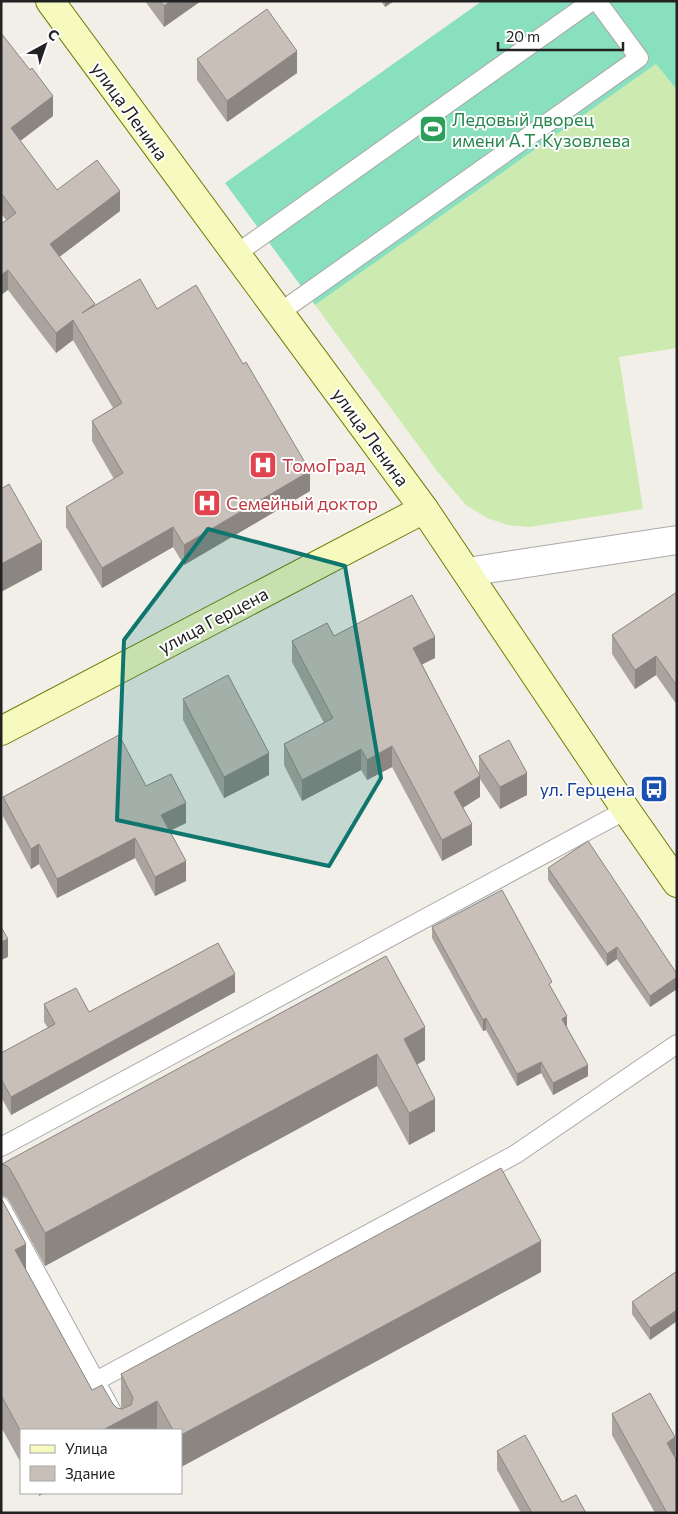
<svg xmlns="http://www.w3.org/2000/svg" width="678" height="1514" font-family="Commissioner,sans-serif">
  <style>
    .grass { fill: #cdebb0 }
    .pitch { fill: #88e0be }
    .lines { fill: none; stroke-linecap: round; stroke-linejoin: round }
    .lane-casing { stroke: #a9a9a9; stroke-width: 20 }
    .street-casing { stroke: #a9a9a9; stroke-width: 30 }
    .secondary-casing { stroke: #707d05; stroke-width: 30 }
    .lane { stroke: #fff; stroke-width: 18 }
    .street { stroke: #fff; stroke-width: 28 }
    .secondary { stroke: #f7fabf; stroke-width: 28 }
    .wall { fill: #aba49e }
    .shaded-wall { fill: #8b8681 }
    .building { fill: #c7bfb8; stroke: #8b8681 }
    .marked { fill: #0f766e; fill-opacity: 0.2; stroke: #0f766e; stroke-width: 4; stroke-linejoin: round }
    .labels { text-anchor: middle; dominant-baseline: central; stroke-width: 4; stroke-linejoin: round; paint-order: stroke }
    .street-label { font-size: 18px; fill: #222; stroke: #fff }
    .leisure-label { font-size: 18px; fill: #27864d; stroke: #fff; text-anchor: start }
    .health-label { font-size: 18px; fill: #be3a42; stroke: #fff; text-anchor: start }
    .transit-label { font-size: 18px; fill: #164399; stroke: #fff; text-anchor: end }
  </style>
  <rect width="100%" height="100%" fill="#f2efe9"/>
  <!-- grass -->
  <polygon class="grass" points="656,64 677,90 677,348 619,357 643,509 529,527 508,525 487,518 466,505 437,471 315,305"/>
  <!-- pitch -->
  <polygon class="pitch" points="482,1 677,1 677,90 656,64 315,305 225,183"/>
  <g class="lines">
    <!-- lane casing -->
    <g class="lane-casing">
      <g id="lane">
        <polyline points="236,254 592,1"/>
        <polyline points="279,313 639,58 597,1"/>
        <polyline points="1,1147 626,810"/>
        <polyline points="1,1207 122,1430"/>
        <polyline points="96,1381 516,1154 677,1044"/>
      </g>
    </g>
    <!-- street casing -->
    <g class="street-casing">
      <polyline id="street" points="467,572 677,540"/>
    </g>
    <!-- secondary casing -->
    <g class="secondary-casing">
      <g id="secondary">
        <polyline points="50,1 424,509 626,810 677,883"/>
        <polyline points="1,731 424,509"/>
      </g>
    </g>
    <!-- lane -->
    <use href="#lane" class="lane"/>
    <!-- street -->
    <use href="#street" class="street"/>
    <!-- secondary -->
    <use href="#secondary" class="secondary"/>
  </g>
  <!-- wall -->
  <g class="wall">
    <polygon points="145,1 201,1 164,27"/>
    <polygon points="381,1 394,1 385,7"/>
    <polygon points="1,33 53,116 20,141 57,190 120,211 59,257 95,306 157,309 310,491 184,565 173,547 102,588 66,527 66,507 114,479 92,441 92,421 113,408 73,340 56,353 8,290 6,220 1,213"/>
    <polygon points="197,59 297,73 227,122 197,80"/>
    <polygon points="677,592 677,705 656,675 635,689 612,654 612,635"/>
    <polygon points="334,636 435,658 422,664 479,775 479,756 527,795 500,809 480,779 480,797 463,808 472,845 442,861 392,767 367,780 361,770 302,801 284,765 284,744 324,723 292,662 292,641"/>
    <polygon points="183,699 269,775 224,798 183,720"/>
    <polygon points="146,786 186,823 170,831 186,881 155,896 135,858 57,898 39,864 31,869 3,816 3,797"/>
    <polygon points="548,868 677,974 677,989 650,1007 617,959 607,966 548,880"/>
    <polygon points="432,927 552,989 567,1027 588,1076 553,1095 541,1073 517,1086 486,1030 483,1031 432,938"/>
    <polygon points="386,956 425,1060 417,1064 435,1131 409,1145 377,1086 45,1266 10,1202 7,1198 2,1196 2,1164"/>
    <polygon points="235,992 11,1115 1,1097 1,1053 48,1028 44,1022 44,1004 89,1012"/>
    <polygon points="1,1198 26,1270 92,1390 113,1404 117,1408 122,1409 121,1406 121,1374 541,1272 181,1467 181,1430 21,1430 21,1463 1,1427"/>
    <polygon points="677,1271 677,1321 650,1340 632,1314 632,1302"/>
    <polygon points="612,1414 675,1458 677,1513 655,1513 612,1435"/>
    <polygon points="497,1451 562,1502 586,1513 521,1513 497,1470"/>
  </g>
  <!-- shaded-wall -->
  <g class="shaded-wall">
    <polygon points="171,1 201,1 164,27 164,6"/>
    <polygon points="385,1 394,1 385,7"/>
    <polygon points="297,51 297,73 227,122 227,101"/>
    <polygon points="53,96 53,116 11,148 11,128"/>
    <polygon points="120,191 120,211 50,264 50,244"/>
    <polygon points="8,270 8,290 1,295 1,275"/>
    <polygon points="73,320 73,340 56,353 56,333"/>
    <polygon points="310,471 310,491 184,565 184,545"/>
    <polygon points="173,527 173,547 102,588 102,568"/>
    <polygon points="42,542 42,570 1,592 1,564"/>
    <polygon points="435,637 435,658 413,669 413,648"/>
    <polygon points="656,656 656,675 635,689 635,670"/>
    <polygon points="392,746 392,767 367,780 367,760"/>
    <polygon points="361,749 361,770 302,801 302,780"/>
    <polygon points="269,753 269,775 224,798 224,777"/>
    <polygon points="527,773 527,795 500,809 500,787"/>
    <polygon points="480,776 480,797 454,813 454,792"/>
    <polygon points="186,803 186,823 161,835 161,815"/>
    <polygon points="472,824 472,845 442,861 442,840"/>
    <polygon points="135,838 135,858 57,898 57,879"/>
    <polygon points="39,844 39,864 31,869 31,849"/>
    <polygon points="186,861 186,881 155,896 155,877"/>
    <polygon points="8,939 8,957 1,960 1,942"/>
    <polygon points="617,947 617,959 607,966 607,954"/>
    <polygon points="235,974 235,992 11,1115 11,1097"/>
    <polygon points="677,977 677,989 650,1007 650,996"/>
    <polygon points="567,1016 567,1027 562,1030 562,1019"/>
    <polygon points="486,1018 486,1030 483,1031 483,1020"/>
    <polygon points="425,1027 425,1060 404,1072 404,1039"/>
    <polygon points="377,1054 377,1086 45,1266 45,1233"/>
    <polygon points="541,1062 541,1073 517,1086 517,1074"/>
    <polygon points="588,1065 588,1076 553,1095 553,1083"/>
    <polygon points="435,1099 435,1131 409,1145 409,1113"/>
    <polygon points="541,1241 541,1272 181,1467 181,1435"/>
    <polygon points="26,1244 26,1276 15,1250"/>
    <polygon points="677,1310 677,1321 650,1340 650,1328"/>
    <polygon points="157,1401 157,1430 103,1430"/>
    <polygon points="675,1437 675,1459 667,1443"/>
    <polygon points="39,1493 45,1493 39,1496"/>
  </g>
  <!-- building -->
  <g class="building">
    <polygon points="160,1 171,1 164,6"/>
    <polygon points="267,9 297,51 227,101 197,59"/>
    <polygon points="1,33 30,70 32,68 53,96 11,128 57,190 97,160 120,191 50,244 95,304 82,313 140,279 157,309 196,285 243,364 246,362 310,471 184,545 173,527 102,568 66,507 123,473 92,421 122,403 73,320 56,333 8,270 1,275 1,224 16,213 1,193"/>
    <polygon points="9,484 42,542 1,564 1,489"/>
    <polygon points="677,592 677,686 656,656 635,670 612,635"/>
    <polygon points="412,595 435,637 413,648 480,776 454,792 472,824 442,840 392,746 367,760 361,749 302,780 284,744 333,718 292,641 327,623 334,636"/>
    <polygon points="228,675 269,753 224,777 183,699"/>
    <polygon points="119,735 146,786 171,774 186,803 161,815 186,861 155,877 135,838 57,879 39,844 31,849 3,797"/>
    <polygon points="509,740 527,773 500,787 479,756"/>
    <polygon points="588,841 677,974 677,977 650,996 617,947 607,954 548,868"/>
    <polygon points="502,890 552,982 549,984 567,1016 562,1019 588,1065 553,1083 541,1062 517,1074 486,1018 483,1020 432,927"/>
    <polygon points="1,927 8,939 1,942"/>
    <polygon points="218,943 235,974 11,1097 1,1079 1,1053 55,1024 44,1004 76,988 89,1012"/>
    <polygon points="386,956 425,1027 404,1039 435,1099 409,1113 377,1054 45,1233 10,1169 7,1166 2,1164"/>
    <polygon points="501,1168 541,1241 181,1435 181,1430 173,1430 157,1401 103,1430 21,1430 21,1432 1,1395 1,1198 26,1244 15,1250 92,1390 102,1385 113,1404 117,1408 122,1409 131,1405 133,1398 121,1374"/>
    <polygon points="677,1271 677,1310 650,1328 632,1302"/>
    <polygon points="650,1393 675,1437 667,1443 677,1461 677,1513 667,1513 612,1414"/>
    <polygon points="525,1435 562,1502 576,1495 586,1513 532,1513 497,1451"/>
  </g>
  <!-- marked area -->
  <path class="marked" d="M208,529L345,566L381,778L329,866L117,820L124,640Z"/>
  <!-- icons -->
  <defs>
    <g id="stadium-square" transform="scale(1.4375)"><rect x="-9" y="-9" width="18" height="18" rx="4" fill="#2e9e5b" stroke="#fff"/><path d="M0-5a6.5 5 0 1 0 0 10a6.5 5 0 1 0 0-10ZM-3.5-1.8h7v3.6h-7Z" fill="#fff"/></g>
    <g id="hospital-square" transform="scale(1.4375)"><rect x="-9" y="-9" width="18" height="18" rx="4" fill="#e0444e" stroke="#fff"/><path d="M-5-5h3v3.5h4V-5h3V5h-3V1.5h-4V5h-3Z" fill="#fff"/></g>
    <g id="bus-square" transform="scale(1.4375)"><rect x="-9" y="-9" width="18" height="18" rx="4" fill="#1a4fb4" stroke="#fff"/><path d="M-5-6H5V4H4V6H2V4H-2V6H-4V4H-5ZM-3.5-4V0h7V-4ZM-3.5 1.2v1.5H-2V1.2ZM2 1.2v1.5H3.5V1.2Z" fill="#fff"/></g>
  </defs>
  <g fill-rule="evenodd">
    <use href="#stadium-square" x="433" y="129"/>
    <use href="#hospital-square" x="263" y="465"/>
    <use href="#hospital-square" x="207" y="503"/>
    <use href="#bus-square" x="654" y="789"/>
  </g>
  <g class="labels">
    <!-- street labels -->
    <g class="street-label">
      <text transform="translate(130 111) rotate(54)">улица Ленина</text>
      <text transform="translate(371 437) rotate(54)">улица Ленина</text>
      <text transform="translate(213 620) rotate(-28)">улица Герцена</text>
    </g>
    <!-- leisure labels -->
    <g class="leisure-label">
      <text x="452" y="119">Ледовый дворец<tspan x="452" dy="21">имени А.Т. Кузовлева</tspan></text>
    </g>
    <!-- health labels -->
    <g class="health-label">
      <text x="282" y="465">ТомоГрад</text>
      <text x="226" y="503">Семейный доктор</text>
    </g>
    <!-- transit labels -->
    <g class="transit-label">
      <text x="635" y="789">ул. Герцена</text>
    </g>
  </g>
  <!-- border -->
  <rect width="678" height="1514" fill="none" stroke="#222222" stroke-width="5"/>
  <!-- legend -->
  <rect x="20" y="1429" width="162" height="65" fill="#ffffff" stroke="#a7a7a7"/>
  <rect x="30" y="1445" width="25" height="8" fill="#f7fabf" stroke="#a7a7a7"/>
  <text x="65" y="1454" font-size="15" fill="#222222">Улица</text>
  <rect x="30" y="1466" width="25" height="15" fill="#c7bfb8" stroke="#a7a7a7"/>
  <text x="65" y="1479" font-size="15" fill="#222222">Здание</text>
  <!-- north arrow -->
  <g transform="translate(45 45) rotate(40)" stroke="#ffffff" stroke-width="4" paint-order="stroke">
  <path d="M0-4L9 19L0 12L-9 19Z" fill="#222222"/>
  <text y="-8" font-size="14" font-weight="bold" text-anchor="middle" fill="#222222">С</text>
  </g>
  <!-- scale -->
  <path d="M498 42v8h125v-8" fill="none" stroke="#222222" stroke-width="2.5"/>
  <text x="506" y="42" font-size="15" fill="#222222" stroke="#ffffff" stroke-width="4" paint-order="stroke">20 m</text>
</svg>
